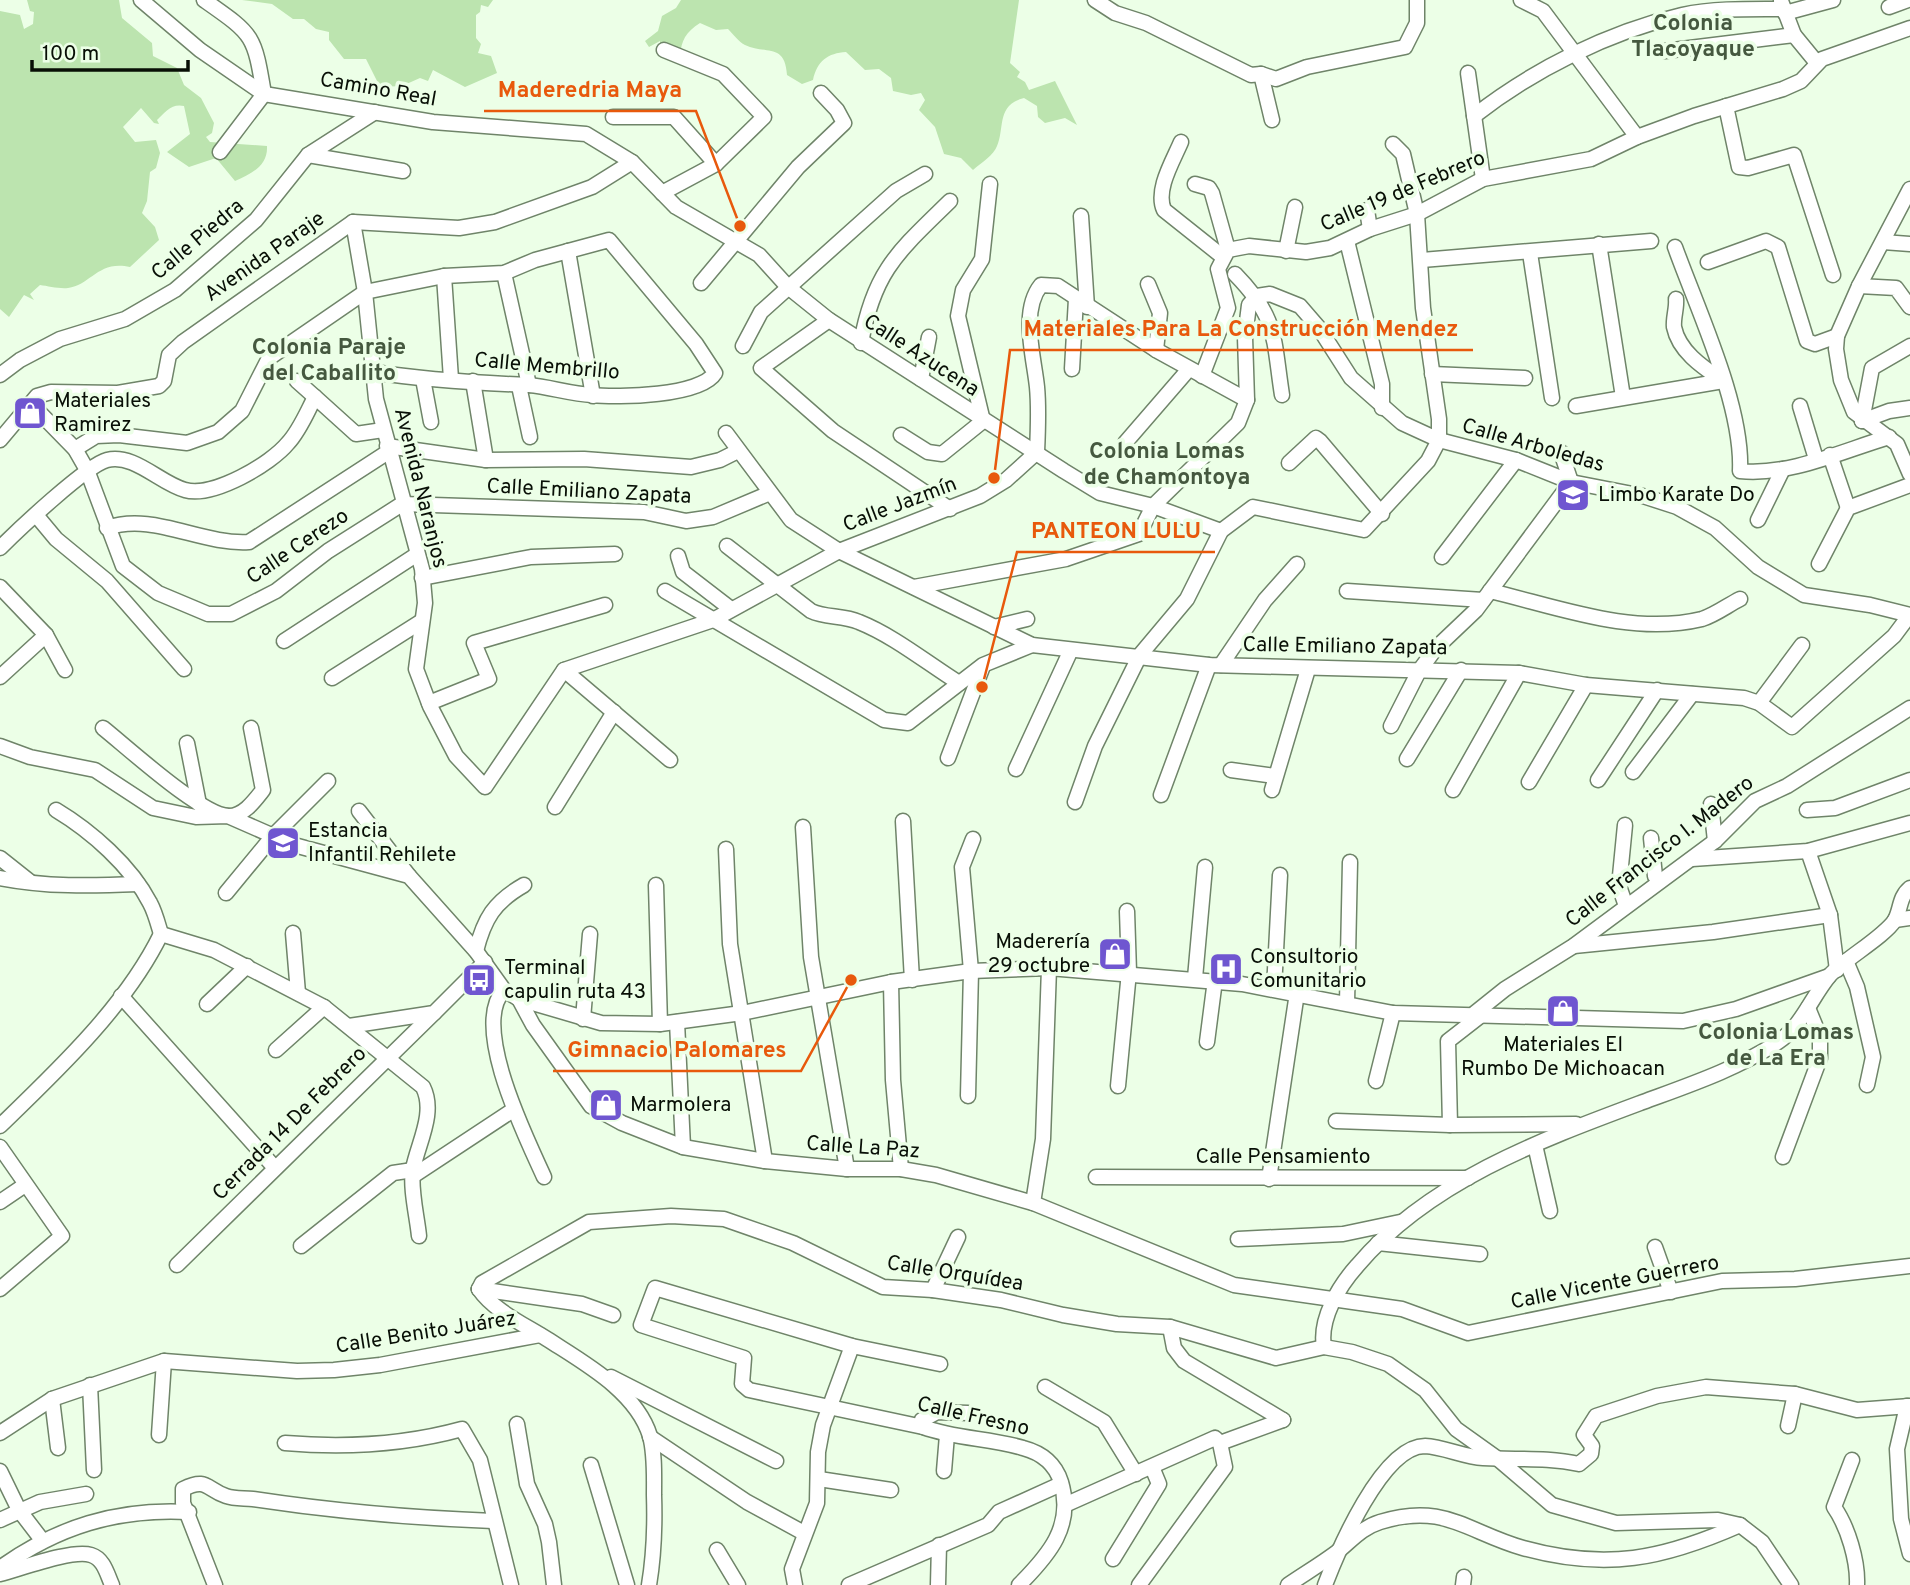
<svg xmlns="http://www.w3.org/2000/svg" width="1910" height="1585" font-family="Overpass,sans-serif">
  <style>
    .green { fill: #bce4af }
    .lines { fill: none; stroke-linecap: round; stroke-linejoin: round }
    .minor-casing { stroke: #6f8469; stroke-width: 17 }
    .minor { stroke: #fff; stroke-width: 14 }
    .labels { text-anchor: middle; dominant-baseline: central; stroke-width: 7; stroke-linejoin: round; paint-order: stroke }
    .street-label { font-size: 21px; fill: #080f06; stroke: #ecffe7 }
    .poi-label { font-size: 21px; fill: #080f06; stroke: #ecffe7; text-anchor: start }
    .neighbourhood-label { font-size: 23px; font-weight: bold; fill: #45583f; stroke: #ecffe7 }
    .leader { fill: none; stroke: #e8590c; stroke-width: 2.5 }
    .callout-dot { fill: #e8590c; stroke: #ecffe7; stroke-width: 2.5 }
    .callout-label { font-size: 23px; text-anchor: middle; font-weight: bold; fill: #e8590c; stroke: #ecffe7; stroke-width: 7; stroke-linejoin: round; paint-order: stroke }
  </style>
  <rect width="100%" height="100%" fill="#ecffe7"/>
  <!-- green -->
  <g class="green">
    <path d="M27,0H119L122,18L152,43L153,56L177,68L184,85L201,98L214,123L212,133L206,137L210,142L267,146C268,166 251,174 235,181L216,158L189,167L167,152L190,134L184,106C172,103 165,112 157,120L159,124L154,123L141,108L123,127L135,142L156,140L160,153L156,168L150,172L147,201L142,213L155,227L159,240L130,267C98,260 91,285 68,288C59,289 48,286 40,285L30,294L34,300L24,295L9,317L0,309V11L20,15L24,29L33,24L34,12L30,11Z"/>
    <polygon points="242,0 493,0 488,7 481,5 480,12 476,15 476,38 481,44 478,53 491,56 497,73 465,87 433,70 428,81 420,78 402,86 380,87 366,59 344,59 329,40 329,32 316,29 304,19 293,19 272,4"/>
    <path d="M681,0H1019L1010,63L1020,72L1017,77L1025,82L1029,90L1055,81L1077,125L1065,118L1045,123L1038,117L1037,106L1024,98C996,105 1005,128 997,146C994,155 981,163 973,170L961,158L944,154L935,127L919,110L925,100L921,93L911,95L893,91L891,78L879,69L865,70L846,52C828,53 817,61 813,80L802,84L787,75C785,42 765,55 745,45C739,42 733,34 728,29L716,30L700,23C684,33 679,44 681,63L660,53V41L649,47L645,41L658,31L662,16L676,8Z"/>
  </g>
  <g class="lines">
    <!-- minor casing -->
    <g class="minor-casing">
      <g id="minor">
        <polyline points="141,0 200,50 264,94 433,122 586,134 632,162 676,207 759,255 788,287 829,320 1064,471 1100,493 1153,506 1221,531"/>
        <path d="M204,0C254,35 254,34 264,94L220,152"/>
        <polyline points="1095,0 1115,13 1146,23 1251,75 1261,74 1276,79 1307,67 1405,47 1417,23 1417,0"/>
        <polyline points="1521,0 1543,11 1637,137"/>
        <polyline points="1781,1 1794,35 1817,63"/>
        <polyline points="1889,7 1908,0"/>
        <polyline points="1785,13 1833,0"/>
        <polyline points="1665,51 1794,35"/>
        <polyline points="1468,73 1483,179"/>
        <polyline points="1261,74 1272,120"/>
        <polyline points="1726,106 1739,167 1748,168 1794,155 1833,275"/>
        <path d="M1474,116C1533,70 1608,32 1682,15C1715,8 1750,9 1784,9"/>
        <polyline points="613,117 674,117 716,164"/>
        <path d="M1181,142C1173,161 1155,190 1164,210L1223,257"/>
        <polyline points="308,155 403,171"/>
        <polyline points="1195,184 1209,188 1212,193 1228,250"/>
        <polyline points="1910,189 1859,286 1837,336 1836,349 1841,380 1854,412 1897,444 1910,474"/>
        <polyline points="662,193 716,164 764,117 723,74 664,50"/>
        <polyline points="1367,210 1370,229"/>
        <polyline points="1081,216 1087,307"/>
        <path d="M353,222L365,292L376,399L422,569L425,603L416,669L430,706L456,756L485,787L564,670L713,620L839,551L980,496L1006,480L1037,452C1038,431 1039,408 1037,387C1034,357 1020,311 1041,285L1058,286L1156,350L1247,400"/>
        <polyline points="1347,241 1382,384 1382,408"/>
        <polyline points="1883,242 1910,244"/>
        <polyline points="1599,244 1623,397"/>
        <path d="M1675,247C1698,311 1743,405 1740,471C1790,476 1842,451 1889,437"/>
        <polyline points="568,251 593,396"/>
        <polyline points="1286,251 1295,207"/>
        <polyline points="1530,253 1552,398"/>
        <polyline points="1422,260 1651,241"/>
        <polyline points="1708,262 1766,241 1778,247 1807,341 1815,344 1837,336"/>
        <polyline points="504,273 529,385"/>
        <path d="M1235,274C1278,318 1273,337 1282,395"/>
        <polyline points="444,276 451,379"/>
        <polyline points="701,283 798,167 844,123 837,110 821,93"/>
        <polyline points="1148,284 1160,313 1156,350"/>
        <polyline points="1859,286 1896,288 1910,307"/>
        <path d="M1676,299C1677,308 1673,318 1674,327C1679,352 1704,368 1723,381"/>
        <polyline points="829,320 761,368 833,431 950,509"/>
        <path d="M861,343C874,270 899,251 950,201"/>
        <polyline points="743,346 761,312 896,191 925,174"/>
        <polyline points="1072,369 1076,299"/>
        <polyline points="1432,374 1525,378"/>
        <polyline points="0,375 20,360 60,339 125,319 175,290 256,220 308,155 375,112"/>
        <polyline points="1202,376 1228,308 1218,269 1228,250 1249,246 1306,252 1330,248 1370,229 1417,214 1483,179 1591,159 1637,137 1694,116 1783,89 1801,81 1822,59 1910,28"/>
        <polyline points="423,379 431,422"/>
        <polyline points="921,379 929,337"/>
        <polyline points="297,381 315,397"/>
        <polyline points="473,381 486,460"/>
        <polyline points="519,386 530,437"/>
        <polyline points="32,405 75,449 87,470 123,566 158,593 208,614 231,614 276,591 328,551 402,504"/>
        <polyline points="1576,406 1723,381"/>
        <polyline points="1800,406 1816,459"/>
        <polyline points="1862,421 1872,368 1910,346"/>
        <polyline points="1862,421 1889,411 1910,408"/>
        <polyline points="726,433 791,520 839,551 1032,645 1209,665 1519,673 1586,685 1744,698 1759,703 1792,727 1894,636 1909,616"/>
        <polyline points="901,435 928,452 942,454 983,421 958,316 963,290 982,259 990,184"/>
        <polyline points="0,440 37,396 51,392 118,393 159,386 164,381 169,355 183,342 353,222 459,228 495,222 592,187 632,162"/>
        <polyline points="1125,443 1189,369"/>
        <polyline points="387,446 486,460 584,459 691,467 720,460 738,451"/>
        <path d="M75,449L96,436L119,435L187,443L218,432L242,411L269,358L365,292L444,276L504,273L535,260L609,240L696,344L715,373C701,396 618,398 592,395C571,394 550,387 529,385C477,383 425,380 374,372"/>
        <polyline points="1561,452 1571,482"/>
        <polyline points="1830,455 1848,508"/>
        <polyline points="1289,463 1316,438 1320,441 1382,514"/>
        <polyline points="402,504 644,512 686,521 713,517 770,493"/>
        <polyline points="36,515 56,539 107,581 184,669"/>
        <polyline points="1758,520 1783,469"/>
        <path d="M107,528C153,512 201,545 249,542L388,452"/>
        <path d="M727,546L811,611C825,618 843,615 859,622C894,636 927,663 959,683"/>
        <path d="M0,548C18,530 87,465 107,460C134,453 161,484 185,490C213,498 271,464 288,443C300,430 307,412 315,397L356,434L383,430"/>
        <polyline points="678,556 683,572 731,609"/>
        <polyline points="1442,557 1516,460"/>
        <polyline points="1819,564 1848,508 1910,485"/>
        <polyline points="422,578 531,557 615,554"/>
        <polyline points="0,587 46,635 65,670"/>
        <polyline points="914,587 1066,559 1139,534 1153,506 1238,423 1247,400 1245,337 1249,305 1257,296 1270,294 1300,306 1319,328 1351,378 1402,423 1439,440 1516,460 1571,482 1643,496 1677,507 1715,528 1758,567 1804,595 1870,605 1910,615"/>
        <polyline points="665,591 884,720 908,723 983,665 1032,645"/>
        <polyline points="1347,591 1483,600"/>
        <path d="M1490,591C1558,607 1632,636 1702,619C1715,615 1728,605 1740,599"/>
        <polyline points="994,627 1027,619"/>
        <polyline points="284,641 416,555"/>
        <polyline points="1221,665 1265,600 1297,564"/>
        <polyline points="564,670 670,760"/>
        <polyline points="0,677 46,635"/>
        <polyline points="332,678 422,621"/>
        <polyline points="429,703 489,679 474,643 605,605"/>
        <polyline points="1759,703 1802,645"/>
        <polyline points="1391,726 1419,671 1436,648 1476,610 1571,482"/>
        <path d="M103,728C127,747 202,816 229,816C244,816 255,800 263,790L251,728"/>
        <polyline points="187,743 199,804"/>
        <polyline points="0,746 30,757 95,770 153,808 196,817 228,816 294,845 409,876 476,951 504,990 519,999 601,1023 660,1024 742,1013 891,982 971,971 1049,968 1242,984 1393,1013 1683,1021 1736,1009 1829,976"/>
        <polyline points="948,758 983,666"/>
        <polyline points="1407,759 1461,670"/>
        <polyline points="1016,769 1070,652"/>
        <polyline points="1231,770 1275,776"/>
        <polyline points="1633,772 1692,694"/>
        <polyline points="1598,780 1657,690"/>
        <polyline points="1529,782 1586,685"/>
        <polyline points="1272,790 1308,669"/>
        <polyline points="1453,790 1519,673"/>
        <polyline points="1161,795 1209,665"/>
        <polyline points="1075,802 1095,746 1140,655 1187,599 1221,531 1253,507 1364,530 1428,461 1439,440 1439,419 1423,308 1417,214 1403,154 1393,144"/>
        <polyline points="1711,804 1715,841"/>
        <polyline points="555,807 614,712"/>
        <path d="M56,810C91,831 131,866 150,903C155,912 158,924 161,934"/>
        <polyline points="1807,810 1835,808 1910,780"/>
        <polyline points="359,811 409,876"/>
        <polyline points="903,821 912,980"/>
        <polyline points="1625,825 1619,886 1626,906"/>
        <polyline points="803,827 811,957 847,1169"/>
        <polyline points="1651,838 1655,876 1660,881"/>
        <polyline points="726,849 730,944 765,1161"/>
        <polyline points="1808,851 1830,915 1837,970"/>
        <polyline points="0,858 29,881"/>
        <polyline points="1692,859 1808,851 1910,823"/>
        <path d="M0,878C46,887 91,886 138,884"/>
        <polyline points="656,885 660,1024"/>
        <polyline points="226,893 273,836 328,781"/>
        <polyline points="1895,920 1910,918"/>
        <polyline points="293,933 298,993"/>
        <path d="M161,934L214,950L324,1007L423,1087C436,1113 418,1143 413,1169C410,1189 417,1216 419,1236"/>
        <polyline points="1574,946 1713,932 1830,915"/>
        <path d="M476,951C484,919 494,902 524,885"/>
        <polyline points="1846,961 1857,987 1873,1057 1867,1085"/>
        <polyline points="1195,978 1205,867"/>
        <polyline points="891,982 893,1080 901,1169"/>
        <polyline points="1274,989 1280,875"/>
        <path d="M504,990C470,1026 527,1139 544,1177"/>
        <polyline points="121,996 275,1168"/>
        <polyline points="519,999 533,1025 591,1106 622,1123 683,1147 765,1161 847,1169 901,1169 936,1175 1033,1203 1234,1285 1402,1309 1468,1333 1722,1281 1795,1279 1910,1266"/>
        <polyline points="1347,1003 1350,862"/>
        <polyline points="207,1004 247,966"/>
        <polyline points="1475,1013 1505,989 1572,947 1715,841 1755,801 1787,786 1910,708"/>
        <polyline points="583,1019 590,934"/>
        <polyline points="677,1022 683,1147"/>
        <polyline points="349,1026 434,1013 485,962"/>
        <polyline points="1207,1042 1215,980"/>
        <polyline points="276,1050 324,1007"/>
        <polyline points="1376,1081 1393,1013"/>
        <polyline points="1118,1086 1129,972 1127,911"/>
        <polyline points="968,1096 971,971 962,867 973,839"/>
        <polyline points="1336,1121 1450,1125 1576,1124"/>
        <polyline points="1450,1125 1448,1041 1484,1013"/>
        <path d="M0,1126C57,1071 126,1006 161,934"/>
        <polyline points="1535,1145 1550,1211"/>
        <polyline points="0,1147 62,1236 0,1289"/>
        <polyline points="1783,1157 1820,1058 1820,1037 1808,1008"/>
        <polyline points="413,1176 513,1110"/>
        <polyline points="1096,1177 1468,1178"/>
        <polyline points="1269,1179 1297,993"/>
        <polyline points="0,1202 25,1185"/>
        <polyline points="1033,1203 1043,1139 1049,968"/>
        <polyline points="1238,1239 1343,1234 1400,1222"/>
        <polyline points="1378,1243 1480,1254"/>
        <polyline points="301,1246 393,1173 413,1170"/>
        <polyline points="1655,1247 1671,1292"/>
        <polyline points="177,1265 434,1013"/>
        <polyline points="479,1289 482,1283 589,1222 671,1216 724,1219 793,1243 883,1287 933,1290 1001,1300 1063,1315 1117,1324 1170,1327 1276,1358 1324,1347 1352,1352 1388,1364 1425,1390 1456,1429 1498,1459 1552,1505 1616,1523 1718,1520 1740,1525 1762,1542 1791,1585"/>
        <path d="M479,1289C494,1311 525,1325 547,1339C584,1363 636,1391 650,1436C655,1454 654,1476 654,1495C655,1525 654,1555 649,1585"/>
        <polyline points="479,1289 582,1304 613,1315"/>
        <polyline points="933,1290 958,1237"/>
        <polyline points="1170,1327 1174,1348 1184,1361 1283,1420"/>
        <path d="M1324,1347C1319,1319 1339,1286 1357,1266C1429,1181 1541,1140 1643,1102C1689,1085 1737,1069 1778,1042C1802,1026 1812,996 1830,975C1846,958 1884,937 1895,920C1901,909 1899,897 1910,888"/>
        <path d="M940,1364L852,1346L655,1288L641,1325L744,1358L742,1384L749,1390L923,1427C956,1439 990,1438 1023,1448C1042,1453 1055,1463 1061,1482C1074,1526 1049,1555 1019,1585"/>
        <polyline points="611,1377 776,1461"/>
        <polyline points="90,1385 94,1470"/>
        <polyline points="1045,1387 1104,1422 1136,1474"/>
        <polyline points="52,1399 58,1448"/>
        <polyline points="1907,1406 1897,1449 1901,1519 1910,1554"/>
        <polyline points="517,1424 527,1484 545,1524 549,1542 554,1585"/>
        <polyline points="1788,1426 1795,1394"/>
        <polyline points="923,1427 922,1420 937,1412 968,1413"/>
        <polyline points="0,1433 52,1399 164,1361 297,1371 334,1370 380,1365 540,1335"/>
        <polyline points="159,1435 164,1361"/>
        <polyline points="650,1437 747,1502 804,1533"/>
        <path d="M285,1443C345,1448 404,1445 462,1429L480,1460L511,1585"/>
        <path d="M1852,1460L1834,1507C1848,1527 1858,1561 1857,1585"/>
        <polyline points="591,1465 627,1585"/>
        <polyline points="0,1471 19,1510 42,1540"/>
        <polyline points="944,1471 947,1435"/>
        <polyline points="819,1479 891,1490"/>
        <polyline points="1067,1504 1215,1438 1220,1443 1283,1420"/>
        <polyline points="0,1520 40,1502 86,1494"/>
        <polyline points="717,1550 738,1585"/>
        <polyline points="1113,1559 1159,1484 1152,1467"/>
        <path d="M0,1568C57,1527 117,1508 189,1512"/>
        <path d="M0,1574C20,1569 72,1549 91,1555C104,1559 107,1574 112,1585"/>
        <path d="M215,1585L183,1503V1489C207,1477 206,1489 226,1496C234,1499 244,1498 253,1499C332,1511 412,1518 493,1521"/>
        <polyline points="795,1585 792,1569 817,1503 818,1452 823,1425 852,1346"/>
        <polyline points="849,1585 988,1525 999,1512 1061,1484"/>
        <polyline points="938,1585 939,1545"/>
        <polyline points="1139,1585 1225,1467 1220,1443"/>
        <path d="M1288,1585C1304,1574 1321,1564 1337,1552C1352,1540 1361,1528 1380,1522C1444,1502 1467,1532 1523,1548C1606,1571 1663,1559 1740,1525"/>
        <path d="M1325,1585C1338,1551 1382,1446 1425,1446C1444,1447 1464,1457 1483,1458C1516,1460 1547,1457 1579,1464L1591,1454L1592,1446L1584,1435L1596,1416L1657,1396L1706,1387L1795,1394L1857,1410L1910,1406"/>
        <polyline points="1463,1585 1464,1577"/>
      </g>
    </g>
    <!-- minor -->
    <use href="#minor" class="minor"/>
  </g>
  <!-- icons -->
  <defs>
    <g id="shop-square" transform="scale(1.75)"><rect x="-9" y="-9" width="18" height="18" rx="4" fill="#6f56d0" stroke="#ecffe7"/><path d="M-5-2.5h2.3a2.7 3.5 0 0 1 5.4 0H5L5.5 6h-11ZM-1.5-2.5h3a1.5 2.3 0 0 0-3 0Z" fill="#fff"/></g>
    <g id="school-square" transform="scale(1.75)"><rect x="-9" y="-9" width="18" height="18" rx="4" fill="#6f56d0" stroke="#ecffe7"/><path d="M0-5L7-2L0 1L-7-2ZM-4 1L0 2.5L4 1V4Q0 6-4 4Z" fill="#fff"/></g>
    <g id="hospital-square" transform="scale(1.75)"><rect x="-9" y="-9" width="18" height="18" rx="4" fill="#6f56d0" stroke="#ecffe7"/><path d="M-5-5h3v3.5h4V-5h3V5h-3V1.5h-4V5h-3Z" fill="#fff"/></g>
    <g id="bus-square" transform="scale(1.75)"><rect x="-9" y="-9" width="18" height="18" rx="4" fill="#6f56d0" stroke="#ecffe7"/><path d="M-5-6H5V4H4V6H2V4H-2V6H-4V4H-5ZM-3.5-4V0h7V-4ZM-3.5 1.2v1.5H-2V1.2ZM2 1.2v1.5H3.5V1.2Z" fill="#fff"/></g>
  </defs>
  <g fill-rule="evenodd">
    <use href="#shop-square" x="30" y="413"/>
    <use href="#school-square" x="1573" y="495"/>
    <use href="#school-square" x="283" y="843"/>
    <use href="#shop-square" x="1115" y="954"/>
    <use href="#hospital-square" x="1226" y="969"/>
    <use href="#bus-square" x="479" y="980"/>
    <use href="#shop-square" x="1563" y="1011"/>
    <use href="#shop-square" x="606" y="1105"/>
  </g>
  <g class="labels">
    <!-- street labels -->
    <g class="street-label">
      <text transform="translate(378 90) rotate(10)">Camino Real</text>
      <text transform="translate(1403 192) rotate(-23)">Calle 19 de Febrero</text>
      <text transform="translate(198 240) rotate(-40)">Calle Piedra</text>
      <text transform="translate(265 257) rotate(-35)">Avenida Paraje</text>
      <text transform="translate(921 356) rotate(33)">Calle Azucena</text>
      <text transform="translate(547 367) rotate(5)">Calle Membrillo</text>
      <text transform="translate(1533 446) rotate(16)">Calle Arboledas</text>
      <text transform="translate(420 488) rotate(76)">Avenida Naranjos</text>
      <text transform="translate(589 492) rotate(3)">Calle Emiliano Zapata</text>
      <text transform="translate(900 505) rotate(-21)">Calle Jazmín</text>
      <text transform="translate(298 547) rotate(-34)">Calle Cerezo</text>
      <text transform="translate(1345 647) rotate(1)">Calle Emiliano Zapata</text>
      <text transform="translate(1660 852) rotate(-38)">Calle Francisco I. Madero</text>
      <text transform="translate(290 1124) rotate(-45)">Cerrada 14 De Febrero</text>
      <text transform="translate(863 1148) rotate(4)">Calle La Paz</text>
      <text x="1283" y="1157">Calle Pensamiento</text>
      <text transform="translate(955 1274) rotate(9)">Calle Orquídea</text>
      <text transform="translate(1615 1283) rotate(-11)">Calle Vicente Guerrero</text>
      <text transform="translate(426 1333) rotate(-9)">Calle Benito Juárez</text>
      <text transform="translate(973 1417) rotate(13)">Calle Fresno</text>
    </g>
    <!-- poi labels -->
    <g class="poi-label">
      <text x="54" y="401">Materiales<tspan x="54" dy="24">Ramirez</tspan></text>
      <text x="1598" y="495">Limbo Karate Do</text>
      <text x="308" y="831">Estancia<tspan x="308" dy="24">Infantil Rehilete</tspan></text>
      <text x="1090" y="942" text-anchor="end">Maderería<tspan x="1090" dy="24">29 octubre</tspan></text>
      <text x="1250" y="957">Consultorio<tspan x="1250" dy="24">Comunitario</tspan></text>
      <text x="504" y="968">Terminal<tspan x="504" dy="24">capulin ruta 43</tspan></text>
      <text x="1563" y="1045" text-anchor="middle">Materiales El<tspan x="1563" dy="24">Rumbo De Michoacan</tspan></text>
      <text x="630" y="1105">Marmolera</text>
    </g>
    <!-- neighbourhood labels -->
    <g class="neighbourhood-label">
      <text x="1693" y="24">Colonia<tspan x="1693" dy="26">Tlacoyaque</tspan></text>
      <text x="329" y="348">Colonia Paraje<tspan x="329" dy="26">del Caballito</tspan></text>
      <text x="1167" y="452">Colonia Lomas<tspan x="1167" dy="26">de Chamontoya</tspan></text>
      <text x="1776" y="1033">Colonia Lomas<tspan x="1776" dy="26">de La Era</tspan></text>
    </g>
  </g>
  <!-- callouts -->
  <path class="leader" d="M740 226L696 111H484M994 478L1010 350H1473M982 687L1017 552H1215M851 980L801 1071H553"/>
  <g class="callout-dot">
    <circle cx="740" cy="226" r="7"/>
    <circle cx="994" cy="478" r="7"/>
    <circle cx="982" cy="687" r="7"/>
    <circle cx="851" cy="980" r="7"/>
  </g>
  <g class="callout-label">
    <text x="590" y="97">Maderedria Maya</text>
    <text x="1241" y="336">Materiales Para La Construcción Mendez</text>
    <text x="1116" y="538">PANTEON LULU</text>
    <text x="677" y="1057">Gimnacio Palomares</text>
  </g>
  <!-- scale -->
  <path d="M32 60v10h156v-10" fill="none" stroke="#080f06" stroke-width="3.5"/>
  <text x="42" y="60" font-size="21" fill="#080f06" stroke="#ecffe7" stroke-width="5" paint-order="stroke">100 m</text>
</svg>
